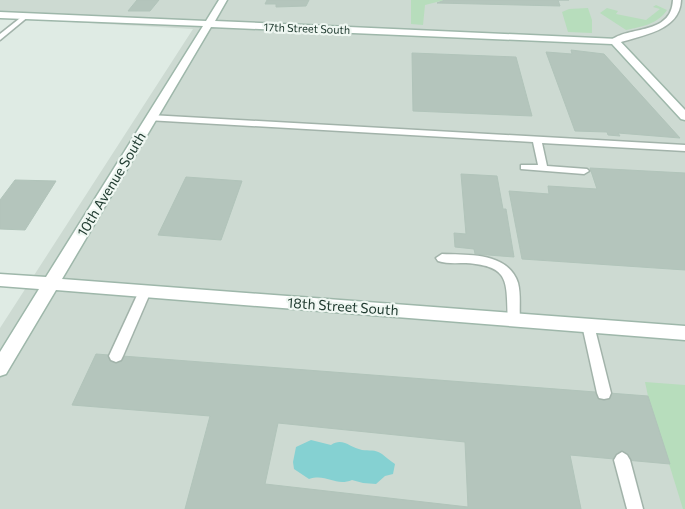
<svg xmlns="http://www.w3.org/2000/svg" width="685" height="509" font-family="Commissioner,sans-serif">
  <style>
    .built { fill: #cddad2 }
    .green { fill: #b7ddbc }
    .water { fill: #85d1d2 }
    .building { fill: #b4c5bc; stroke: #b1c4ba; fill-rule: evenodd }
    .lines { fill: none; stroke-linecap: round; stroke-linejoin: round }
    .lane-casing { stroke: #a2b3aa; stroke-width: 3 }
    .street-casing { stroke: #a2b3aa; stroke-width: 3 }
    .secondary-casing { stroke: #9eb7aa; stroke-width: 3 }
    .lane { fill: #fff; fill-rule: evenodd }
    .street { fill: #fff; fill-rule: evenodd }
    .secondary { fill: #fff; fill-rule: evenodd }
    .labels { text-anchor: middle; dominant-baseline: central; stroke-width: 4.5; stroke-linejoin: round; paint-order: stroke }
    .far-street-label { font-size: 11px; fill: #203b30; stroke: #eff7f2 }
    .street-label { font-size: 14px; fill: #203b30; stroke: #eff7f2 }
  </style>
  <rect width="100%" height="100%" fill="#dfebe4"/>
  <!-- built -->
  <polygon class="built" points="0,0 685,0 685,509 0,509 0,328 193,29 0,18"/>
  <!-- green -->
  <g class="green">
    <polygon points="411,0 445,0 425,5 423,25 411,24"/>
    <path d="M656,5L667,10C658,24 641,27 626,30L600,13L607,8L618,11L616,14L646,20L660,9L653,7Z"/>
    <polygon points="588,8 592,20 592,33 568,32 562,12 569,9"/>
    <polygon points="645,382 685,385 685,509 683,509 648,396"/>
  </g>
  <!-- water -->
  <path class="water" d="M311,440L331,445C343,437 350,448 362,450C369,451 375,449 382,454C386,457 390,461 395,464L393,474L385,476L376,484L363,483L352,480C335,487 327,473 309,479L294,469L293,462L296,447Z"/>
  <!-- building -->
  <g class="building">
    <polygon points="137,0 159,0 150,11 128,11"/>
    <polygon points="267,0 309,0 306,6 276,7 276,4 265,4"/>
    <polygon points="445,0 569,0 558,0 560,6 437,3"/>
    <polygon points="571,50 604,54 680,138 618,133 620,136 608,135 607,132 575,131 546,52 572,54"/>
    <polygon points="412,53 516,57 532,116 413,111"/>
    <polygon points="590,168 685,173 685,270 522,259 509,191 549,194 548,186 597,189"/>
    <polygon points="461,174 497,176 503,209 506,209 514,257 475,254 474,249 455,247 454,233 466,234"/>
    <polygon points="186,177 242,181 221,240 158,235"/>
    <polygon points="15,180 56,181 25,230 0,229 0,200"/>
    <path d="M96,354L648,396L670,464L570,455L581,509H185L210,416L72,405ZM278,423L465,442L468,507L265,484Z"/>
  </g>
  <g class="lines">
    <!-- lane casing -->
    <g class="lane-casing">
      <g id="lane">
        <polygon points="24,15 29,16 0,40 0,34"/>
        <polygon points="150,115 685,145 685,151 542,143 547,166 587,169 589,171 584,174 521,169 521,165 538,165 533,142 147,120 146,118"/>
        <path d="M442,254C468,255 508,252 518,283C521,295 519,307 520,319L518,323L514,324L510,323L508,319C506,282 511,266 466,263C457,263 447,264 438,261L436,258Z"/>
        <polygon points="145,286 149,288 151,291 123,356 121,360 116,362 111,360 109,356 139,291 141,288"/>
        <polygon points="588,320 592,321 594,325 611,393 609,398 604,399 599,398 597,393 582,325 584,321"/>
        <polygon points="622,452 627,455 630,460 643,509 627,509 614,460 617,455"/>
      </g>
    </g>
    <!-- street casing -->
    <g class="street-casing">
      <path id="street" d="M673,0H681C680,31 642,35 618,43L615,44L610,41C629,25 671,36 673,0Z"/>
    </g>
    <!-- secondary casing -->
    <g class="secondary-casing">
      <polygon id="secondary" points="219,0 227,0 215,21 618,39 685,110 685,120 681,119 612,44 211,27 62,279 685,326 685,340 56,290 6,374 0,376 0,352 39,289 0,286 0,274 46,277 203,26 0,18 0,12 206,21"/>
    </g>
    <!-- lane -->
    <use href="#lane" class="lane"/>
    <!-- street -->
    <use href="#street" class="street"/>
    <!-- secondary -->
    <use href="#secondary" class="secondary"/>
  </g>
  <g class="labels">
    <!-- far-street labels -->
    <g class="far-street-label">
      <text transform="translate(307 28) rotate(2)">17th Street South</text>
    </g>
    <!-- street labels -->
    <g class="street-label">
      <text transform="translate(111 184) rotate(-59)">10th Avenue South</text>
      <text transform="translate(343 306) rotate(4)">18th Street South</text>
    </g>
  </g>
</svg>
